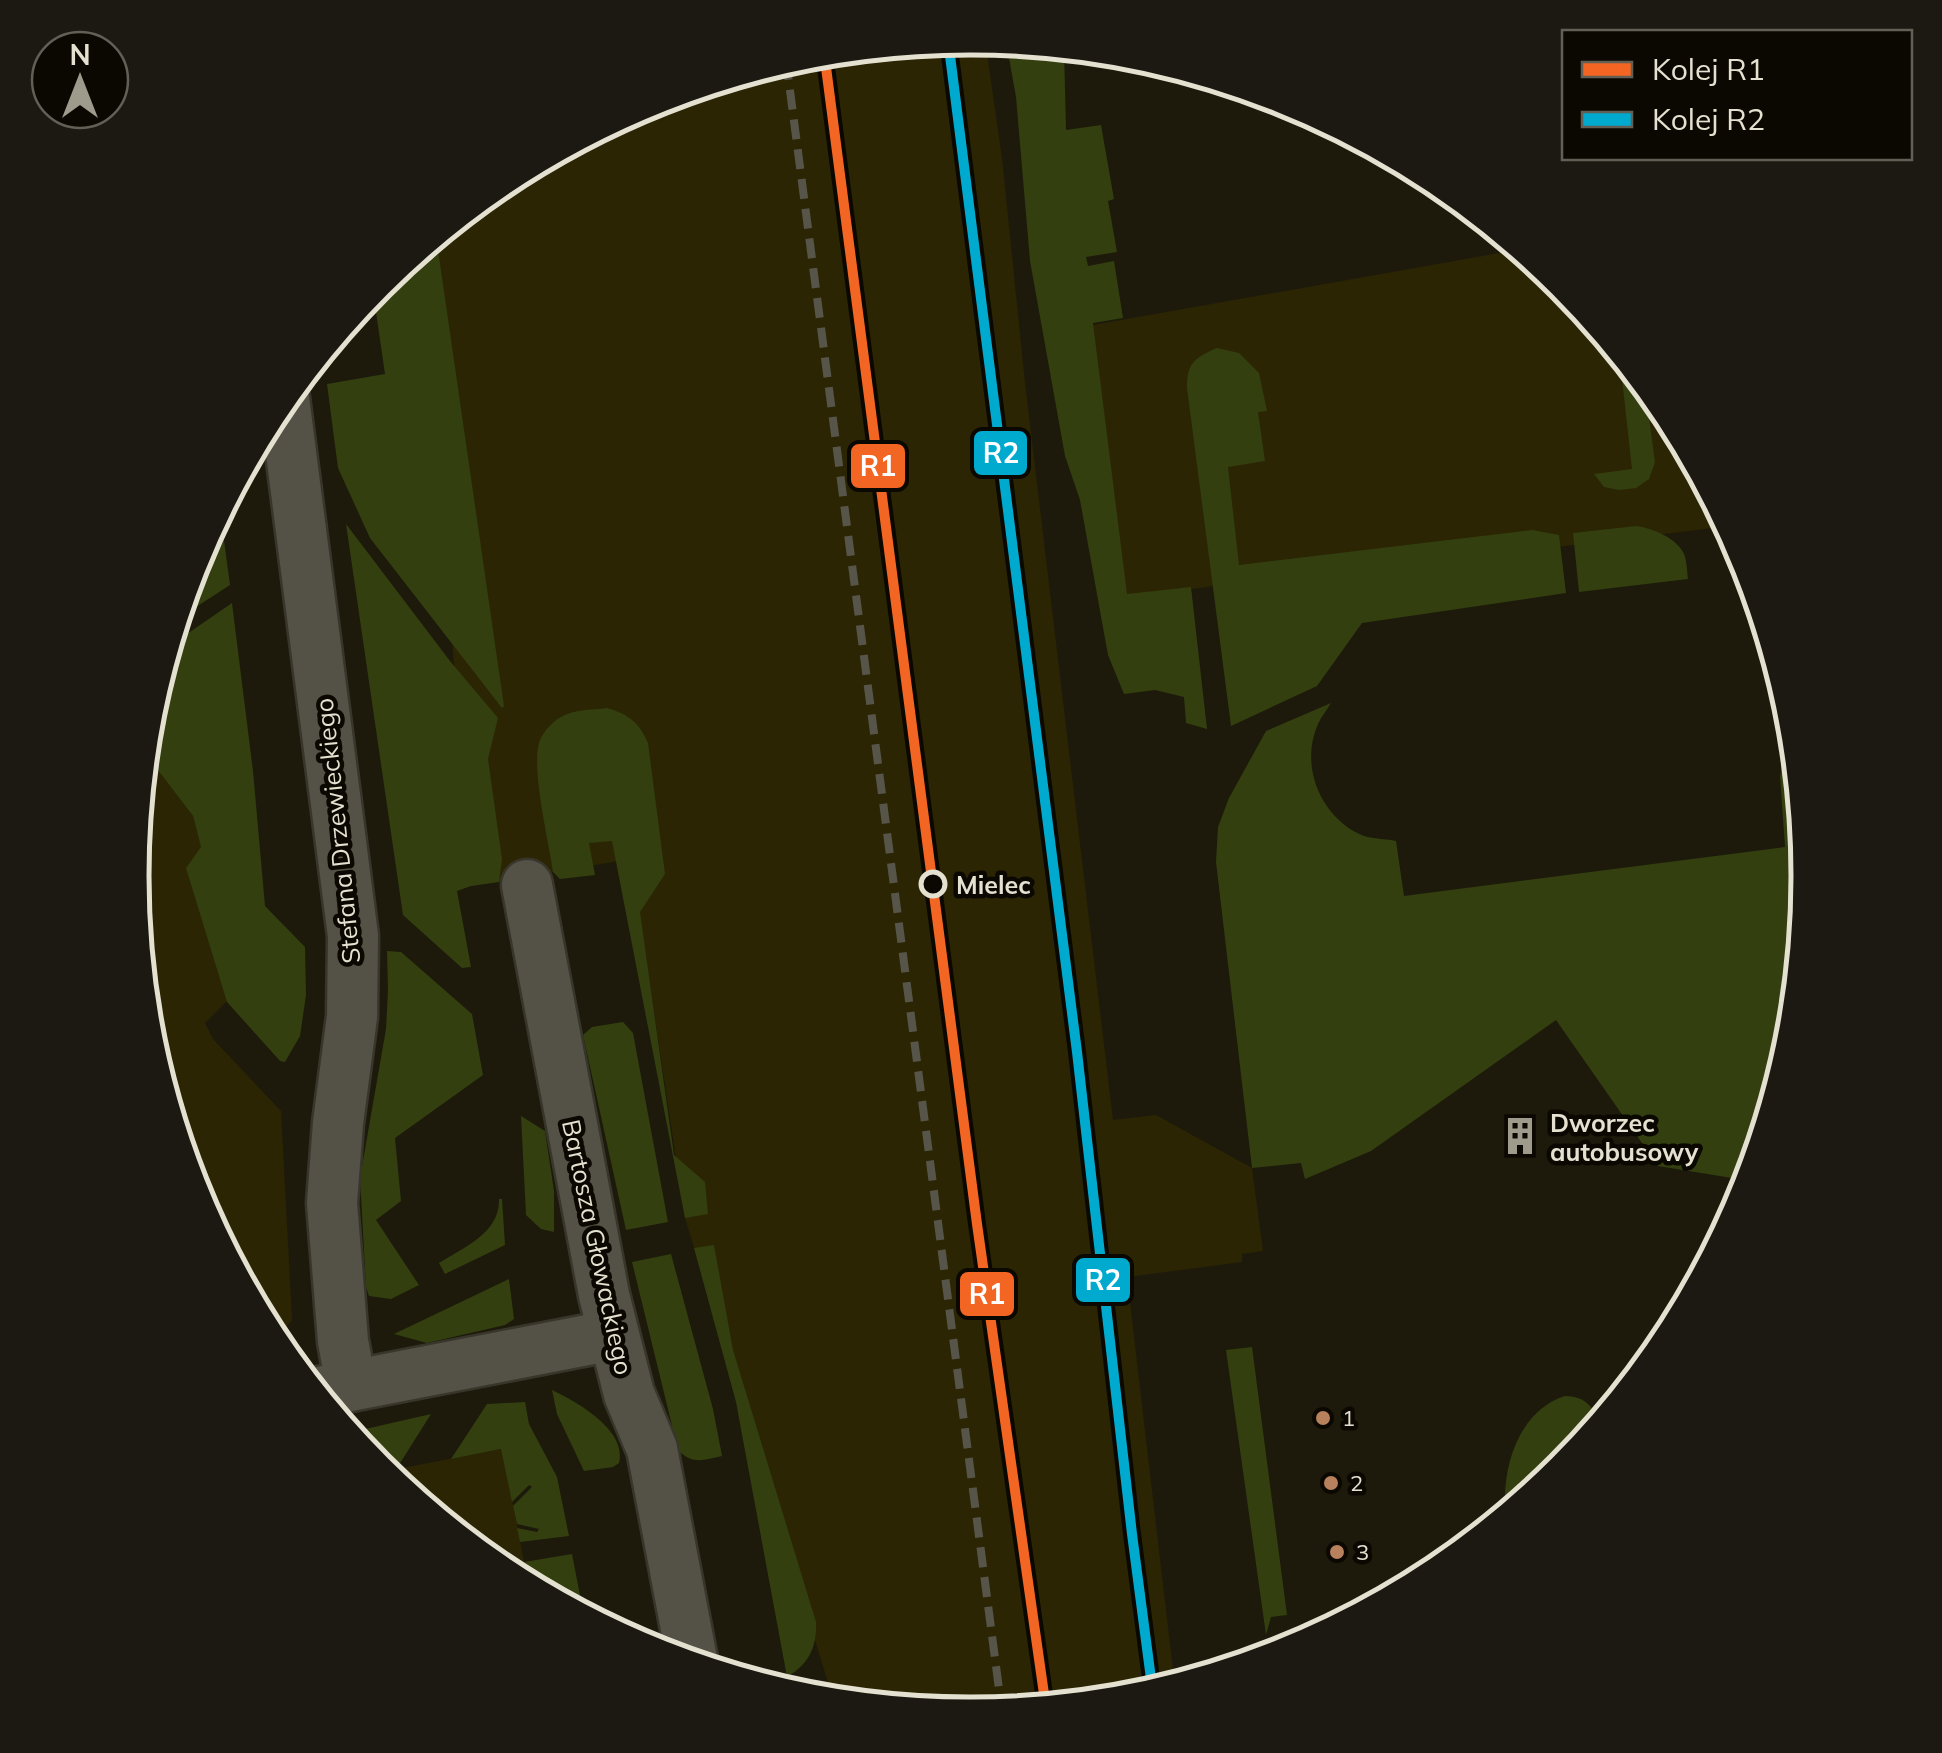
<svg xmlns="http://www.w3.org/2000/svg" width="1942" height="1753" font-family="Mulish,sans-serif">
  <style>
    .built { fill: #2b2504 }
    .green { fill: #333f0f }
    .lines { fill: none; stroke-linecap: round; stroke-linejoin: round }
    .minor-casing { stroke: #38362b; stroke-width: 55 }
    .minor { stroke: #545246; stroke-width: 50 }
    .rail { stroke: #575549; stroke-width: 8; stroke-dasharray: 20 10; stroke-linecap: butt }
    .rail-1-casing { stroke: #0b0802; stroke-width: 18 }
    .rail-2-casing { stroke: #0b0802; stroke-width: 18 }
    .rail-1 { stroke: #f26522; stroke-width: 10 }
    .rail-2 { stroke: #00a9ce; stroke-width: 10 }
    .stop-dot { fill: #0b0802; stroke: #e4e1d1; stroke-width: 5 }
    .bus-dot { fill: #b6815c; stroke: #0b0802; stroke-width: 4 }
    .labels { text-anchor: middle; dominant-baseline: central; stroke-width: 9; stroke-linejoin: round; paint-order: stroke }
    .bus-label { font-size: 22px; fill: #e4e1d1; stroke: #0b0802; text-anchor: start }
    .street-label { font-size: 25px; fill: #e4e1d1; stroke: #0b0802 }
    .stop-label { font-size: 25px; font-weight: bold; fill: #e4e1d1; stroke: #0b0802; text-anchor: start }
    .poi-label { font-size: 25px; font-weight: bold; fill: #e4e1d1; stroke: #0b0802; text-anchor: start }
    .rim { fill: none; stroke: #e4e1d1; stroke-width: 5 }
    .line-badge { stroke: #0b0802; stroke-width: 4 }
    .badge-label { font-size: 28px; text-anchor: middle; font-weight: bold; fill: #fff }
  </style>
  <rect width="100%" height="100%" fill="#1d1a0b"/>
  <!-- built -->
  <g class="built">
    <polygon points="972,38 985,39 1002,158 1025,383 1113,1120 1156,1115 1252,1168 1263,1251 1242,1254 1242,1262 1127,1277 1175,1687 1134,1699 970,1715 834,1702 685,1218 631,859 471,886 422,247 505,179 650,101 808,54"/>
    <polygon points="1522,249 1565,284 1669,411 1730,526 1450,560 1250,581 1126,598 1093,325"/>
    <polygon points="144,752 193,816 239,989 205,1023 213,1039 281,1111 292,1320 281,1334 270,1336 196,1197 148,1040 132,876"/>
    <polygon points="502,1449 529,1587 504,1574 381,1472"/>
  </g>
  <!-- green -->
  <g class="green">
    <polygon points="1006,41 1074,48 1064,50 1066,130 1101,125 1114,199 1108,201 1117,252 1086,257 1088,266 1114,261 1123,318 1093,323 1127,594 1191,587 1207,729 1186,723 1184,697 1155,690 1124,694 1108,655 1080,500 1065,456 1030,261 1016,97"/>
    <polygon points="436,236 504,706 502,708 370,538 338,468 327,384 385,374 376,312 352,315 378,283"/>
    <path d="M1217,348L1239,353L1259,373L1267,411L1258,412L1265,461L1228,467L1239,565L1532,530L1559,535L1566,593L1362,623L1317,686L1231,726L1187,388C1187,363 1194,358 1217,348Z"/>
    <polygon points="1619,351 1644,381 1655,462 1649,479 1636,488 1619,490 1604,487 1594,474 1632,469"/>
    <polygon points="220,511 230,585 176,620 196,555"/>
    <polygon points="346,524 450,661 498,718 488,759 502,859 499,882 471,886 457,891 471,967 462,968 403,915"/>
    <path d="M1636,526C1652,528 1677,538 1684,554C1687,561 1687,572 1688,579L1579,592L1573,533Z"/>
    <polygon points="232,603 253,771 265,906 305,947 306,995 300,1036 285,1062 280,1061 227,1002 186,868 201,847 193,816 144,752 148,712 168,647"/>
    <path d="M1331,703C1327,710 1321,717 1318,724C1299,766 1321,819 1364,836C1374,839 1386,839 1396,841L1404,896L1785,847L1780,776L1784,759L1798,754L1810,877L1794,1041L1758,1159L1738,1162L1740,1177L1732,1178L1658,1166L1556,1020L1371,1151L1305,1179L1301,1163L1252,1168L1216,862L1218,827L1229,798L1266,731Z"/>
    <path d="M607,708C628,714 639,722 648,743L665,874L640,912L674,1155L705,1182L708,1214L685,1218L612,841L589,843L595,875L560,879L553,872C549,842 530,766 540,740C544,731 553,721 561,717C574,709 592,710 607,708Z"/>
    <polygon points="387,951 401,952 472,1014 483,1075 395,1138 401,1201 376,1220 419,1285 391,1299 369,1296 366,1287 360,1178 386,1029 388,990"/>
    <polygon points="623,1022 633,1033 668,1222 626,1230 583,1035 592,1027"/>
    <polygon points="521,1116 545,1131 554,1191 554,1232 541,1229 526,1215"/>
    <path d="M499,1199H502L505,1245L445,1274L439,1263C464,1247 500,1233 499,1199Z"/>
    <path d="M714,1245L733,1350L816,1622C817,1647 809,1664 787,1677L736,1402L694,1248Z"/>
    <path d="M671,1254L713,1409L722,1456C704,1460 692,1465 678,1450L632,1262Z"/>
    <polygon points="509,1279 514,1319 505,1325 427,1343 394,1334"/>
    <polygon points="1252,1347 1287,1615 1271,1617 1266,1635 1226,1350"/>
    <path d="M552,1390C577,1402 627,1430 619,1463L613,1467L584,1471L557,1414Z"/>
    <path d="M1565,1396C1585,1396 1596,1408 1599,1427L1564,1470L1506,1518C1500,1472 1517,1411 1565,1396Z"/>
    <polygon points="525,1402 529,1424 557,1477 569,1536 520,1542 517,1528 537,1532 539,1529 517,1524 513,1506 532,1487 529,1485 512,1502 501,1449 451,1459 487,1404"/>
    <polygon points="431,1414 397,1468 381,1472 348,1433"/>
    <polygon points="572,1554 584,1616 529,1587 524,1562"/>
  </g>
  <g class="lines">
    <!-- minor casing -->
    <g class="minor-casing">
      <g id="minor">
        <polyline points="284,398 353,936 352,1017 338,1123 332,1203 343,1341 351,1385"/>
        <polyline points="527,885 604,1295 629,1394 652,1449 693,1665"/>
        <polyline points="314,1393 613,1335"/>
      </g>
    </g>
    <!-- minor -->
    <use href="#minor" class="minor"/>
    <!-- rail -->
    <g class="rail">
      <polyline points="948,40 1077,1052 1132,1534 1153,1694"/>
      <polyline points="786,60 1002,1712"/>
    </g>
    <!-- rail-1 casing -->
    <g class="rail-1-casing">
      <polyline id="rail-1" points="824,52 977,1224 1046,1708"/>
    </g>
    <!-- rail-2 casing -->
    <g class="rail-2-casing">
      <polyline id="rail-2" points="948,40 1077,1052 1132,1534 1153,1694"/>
    </g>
    <!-- rail-1 -->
    <use href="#rail-1" class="rail-1"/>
    <!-- rail-2 -->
    <use href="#rail-2" class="rail-2"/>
  </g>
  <!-- icons -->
  <defs>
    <g id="building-bare" transform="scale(3)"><path d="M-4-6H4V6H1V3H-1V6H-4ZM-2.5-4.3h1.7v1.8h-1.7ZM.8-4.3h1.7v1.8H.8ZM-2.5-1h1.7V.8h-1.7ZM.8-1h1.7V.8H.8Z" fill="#9e9b8c" stroke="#0b0802" stroke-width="2.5" paint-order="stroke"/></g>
  </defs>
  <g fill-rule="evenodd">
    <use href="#building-bare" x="1520" y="1136"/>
  </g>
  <!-- markers -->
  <circle class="stop-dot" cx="933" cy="884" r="12"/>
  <g class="bus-dot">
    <circle cx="1323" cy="1418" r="9"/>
    <circle cx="1331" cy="1483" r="9"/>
    <circle cx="1337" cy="1552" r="9"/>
  </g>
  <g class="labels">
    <!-- bus labels -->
    <g class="bus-label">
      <text x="1342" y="1418">1</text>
      <text x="1350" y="1483">2</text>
      <text x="1356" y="1552">3</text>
    </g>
    <!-- street labels -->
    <g class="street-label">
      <text transform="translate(337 831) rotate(-96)">Stefana Drzewieckiego</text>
      <text transform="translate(598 1247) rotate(78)">Bartosza Głowackiego</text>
    </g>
    <!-- stop labels -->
    <g class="stop-label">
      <text x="956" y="884">Mielec</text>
    </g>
    <!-- poi labels -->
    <g class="poi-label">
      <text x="1550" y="1122">Dworzec<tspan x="1550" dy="29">autobusowy</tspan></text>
    </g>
  </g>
  <!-- crop -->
  <path d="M0 0H1942V1753H0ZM149 876a821 821 0 1 1 1642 0a821 821 0 1 1-1642 0Z" fill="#1c1913" fill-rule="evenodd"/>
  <path class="rim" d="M149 876a821 821 0 1 1 1642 0a821 821 0 1 1-1642 0Z"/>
  <g class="line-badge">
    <rect x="972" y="429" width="57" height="48" rx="10" fill="#00a9ce"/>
    <rect x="849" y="442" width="58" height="48" rx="10" fill="#f26522"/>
    <rect x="1074" y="1256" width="58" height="48" rx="10" fill="#00a9ce"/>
    <rect x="958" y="1270" width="58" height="48" rx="10" fill="#f26522"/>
  </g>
  <g class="badge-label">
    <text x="1001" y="463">R2</text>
    <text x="878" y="476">R1</text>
    <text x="1103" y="1290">R2</text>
    <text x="987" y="1304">R1</text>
  </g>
  <!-- legend -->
  <rect x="1562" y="30" width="350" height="130" fill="#0b0802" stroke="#625f55" stroke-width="2.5"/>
  <rect x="1582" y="62" width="50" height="15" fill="#f26522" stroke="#625f55" stroke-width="2.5"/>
  <text x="1652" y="80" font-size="30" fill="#e4e1d1">Kolej R1</text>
  <rect x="1582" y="112" width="50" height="15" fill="#00a9ce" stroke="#625f55" stroke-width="2.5"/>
  <text x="1652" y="130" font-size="30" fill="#e4e1d1">Kolej R2</text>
  <!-- north arrow -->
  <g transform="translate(80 80)"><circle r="48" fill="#0b0802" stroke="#625f55" stroke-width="2.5"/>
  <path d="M0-8L18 38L0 25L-18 38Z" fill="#9e9b8c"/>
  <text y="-15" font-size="28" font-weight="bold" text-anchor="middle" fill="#e4e1d1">N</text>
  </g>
</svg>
